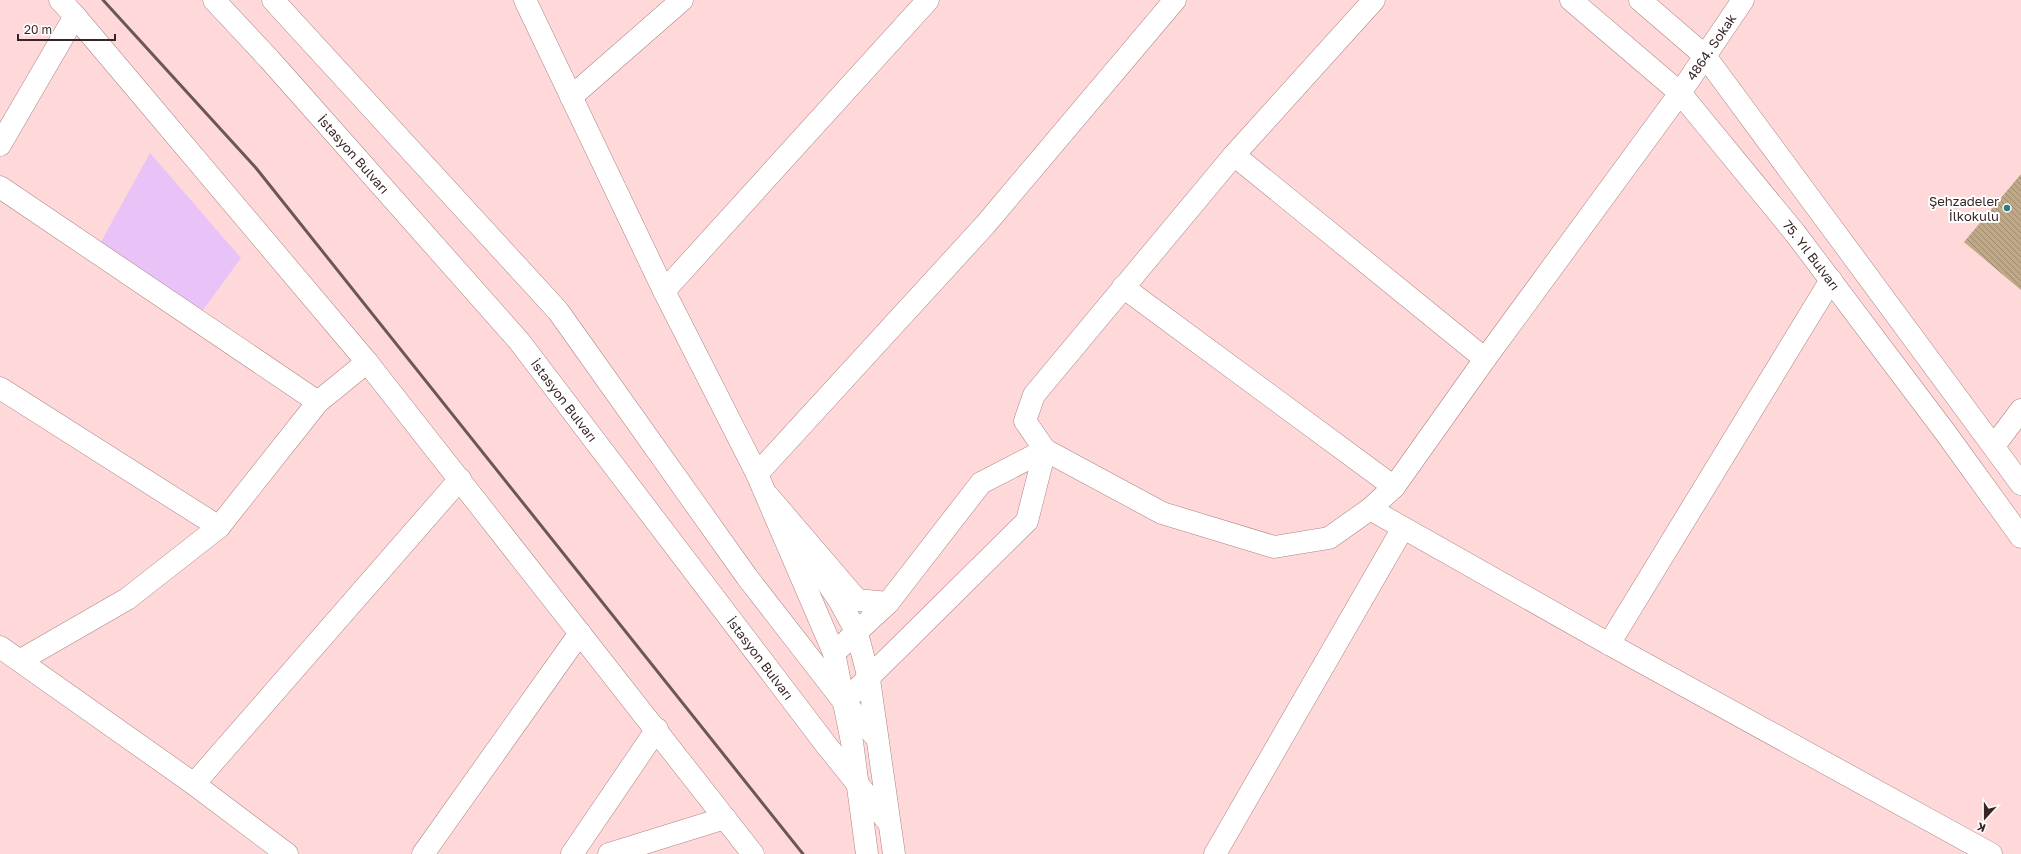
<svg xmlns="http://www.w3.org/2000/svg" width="2021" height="854" font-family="'Golos Text',sans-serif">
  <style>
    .green { fill: #e9c3f7 }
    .building { fill: url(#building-back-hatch) }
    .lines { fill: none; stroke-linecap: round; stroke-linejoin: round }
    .minor-casing { stroke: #ae8384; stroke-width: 23 }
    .tertiary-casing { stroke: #ae8384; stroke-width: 23 }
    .secondary-casing { stroke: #ae8384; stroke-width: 23 }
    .minor { stroke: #fff; stroke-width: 22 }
    .tertiary { stroke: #fff; stroke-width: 22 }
    .secondary { stroke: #fff; stroke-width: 22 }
    .rail { stroke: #6d5657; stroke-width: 3 }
    .poi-dot { fill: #327b7c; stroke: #fff; stroke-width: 1.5 }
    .labels { text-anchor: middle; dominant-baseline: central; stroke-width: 4; stroke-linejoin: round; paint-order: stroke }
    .street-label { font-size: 13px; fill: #382627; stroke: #fff }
    .poi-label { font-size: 13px; fill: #382627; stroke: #fff; text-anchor: end }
  </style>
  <defs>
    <pattern id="building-back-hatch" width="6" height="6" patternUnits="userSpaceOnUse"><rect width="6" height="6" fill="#bfa886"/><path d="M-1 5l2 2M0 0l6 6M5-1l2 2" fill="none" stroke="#9c896e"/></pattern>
  </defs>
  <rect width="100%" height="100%" fill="#ffd9d9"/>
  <!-- green -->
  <polygon class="green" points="150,153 241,258 198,317 97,249"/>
  <!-- building -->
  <polygon class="building" points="2021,174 2021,290 1964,242"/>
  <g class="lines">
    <!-- minor casing -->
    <g class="minor-casing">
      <g id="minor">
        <polyline points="60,0 75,16 367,362 753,854"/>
        <polyline points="571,97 682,0"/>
        <polyline points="0,145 75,16"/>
        <polyline points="1234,155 1485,359"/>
        <polyline points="0,187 318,402"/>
        <polyline points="1123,287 1394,487"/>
        <polyline points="664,291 928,0"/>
        <polyline points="0,388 219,527"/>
        <polyline points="1994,446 2021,410"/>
        <polyline points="1045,450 1025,421 1034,395 1234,155 1374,0"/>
        <polyline points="757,474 985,225 1175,0"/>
        <polyline points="1370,509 1609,644 1991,854"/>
        <polyline points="1609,644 1831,280"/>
        <polyline points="0,647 194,784 460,479"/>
        <polyline points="21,660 127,599 219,527 318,402 367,362"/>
        <polyline points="194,784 287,854"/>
        <polyline points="423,854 580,633"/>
        <polyline points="572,854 657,729"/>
        <polyline points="609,854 725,818"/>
        <polyline points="1215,854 1403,528"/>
      </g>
    </g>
    <!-- tertiary casing -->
    <g class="tertiary-casing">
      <g id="tertiary">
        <path id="s1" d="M214,0L270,60L519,341L827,746L889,823"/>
        <polyline points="273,0 558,311 747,577 844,702 877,738"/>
        <path id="s2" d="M1045,450L1162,513L1274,547L1329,538L1370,509L1394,487L1485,359L1680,93L1743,0"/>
        <polyline points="769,497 857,600 888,603"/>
        <polyline points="834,653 888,603 981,483 1045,450"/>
        <polyline points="844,702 1027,521 1045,450"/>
      </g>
    </g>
    <!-- secondary casing -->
    <g class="secondary-casing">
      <g id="secondary">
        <polyline points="525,0 664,291 757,474 834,653 852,742 867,854"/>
        <path id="s3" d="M1571,0L1680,93L1795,233L1945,432L2021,537"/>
        <polyline points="1640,0 1705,56 2021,484"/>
        <polyline points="793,533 839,600 857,633 869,679 894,854"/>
      </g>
    </g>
    <!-- minor -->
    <use href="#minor" class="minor"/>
    <!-- tertiary -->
    <use href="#tertiary" class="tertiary"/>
    <!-- secondary -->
    <use href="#secondary" class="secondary"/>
    <!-- rail -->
    <polyline class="rail" points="103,0 256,168 803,854"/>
  </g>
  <!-- markers -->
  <circle class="poi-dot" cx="2007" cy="208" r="4"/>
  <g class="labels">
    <!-- street labels -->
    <g class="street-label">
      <text stroke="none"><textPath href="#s2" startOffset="931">4864. Sokak</textPath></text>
      <text stroke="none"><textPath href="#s1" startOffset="208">İstasyon Bulvarı</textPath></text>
      <text stroke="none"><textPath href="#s3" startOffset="352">75. Yıl Bulvarı</textPath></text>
      <text stroke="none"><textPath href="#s1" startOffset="532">İstasyon Bulvarı</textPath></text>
      <text stroke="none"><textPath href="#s1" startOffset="856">İstasyon Bulvarı</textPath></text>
    </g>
    <!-- poi labels -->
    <g class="poi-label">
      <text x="1999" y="201">Şehzadeler<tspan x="1999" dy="15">İlkokulu</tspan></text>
    </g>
  </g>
  <!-- north arrow -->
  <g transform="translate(1985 818) rotate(201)" stroke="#ffffff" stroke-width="3" paint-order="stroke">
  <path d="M0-3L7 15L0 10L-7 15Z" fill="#382627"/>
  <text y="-6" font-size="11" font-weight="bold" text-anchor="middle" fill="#382627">K</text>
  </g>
  <!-- scale -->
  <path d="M18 34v6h97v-6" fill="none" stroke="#382627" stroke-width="2"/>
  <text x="24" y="34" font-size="12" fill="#382627" stroke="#ffffff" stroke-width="3" paint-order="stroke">20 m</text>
</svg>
